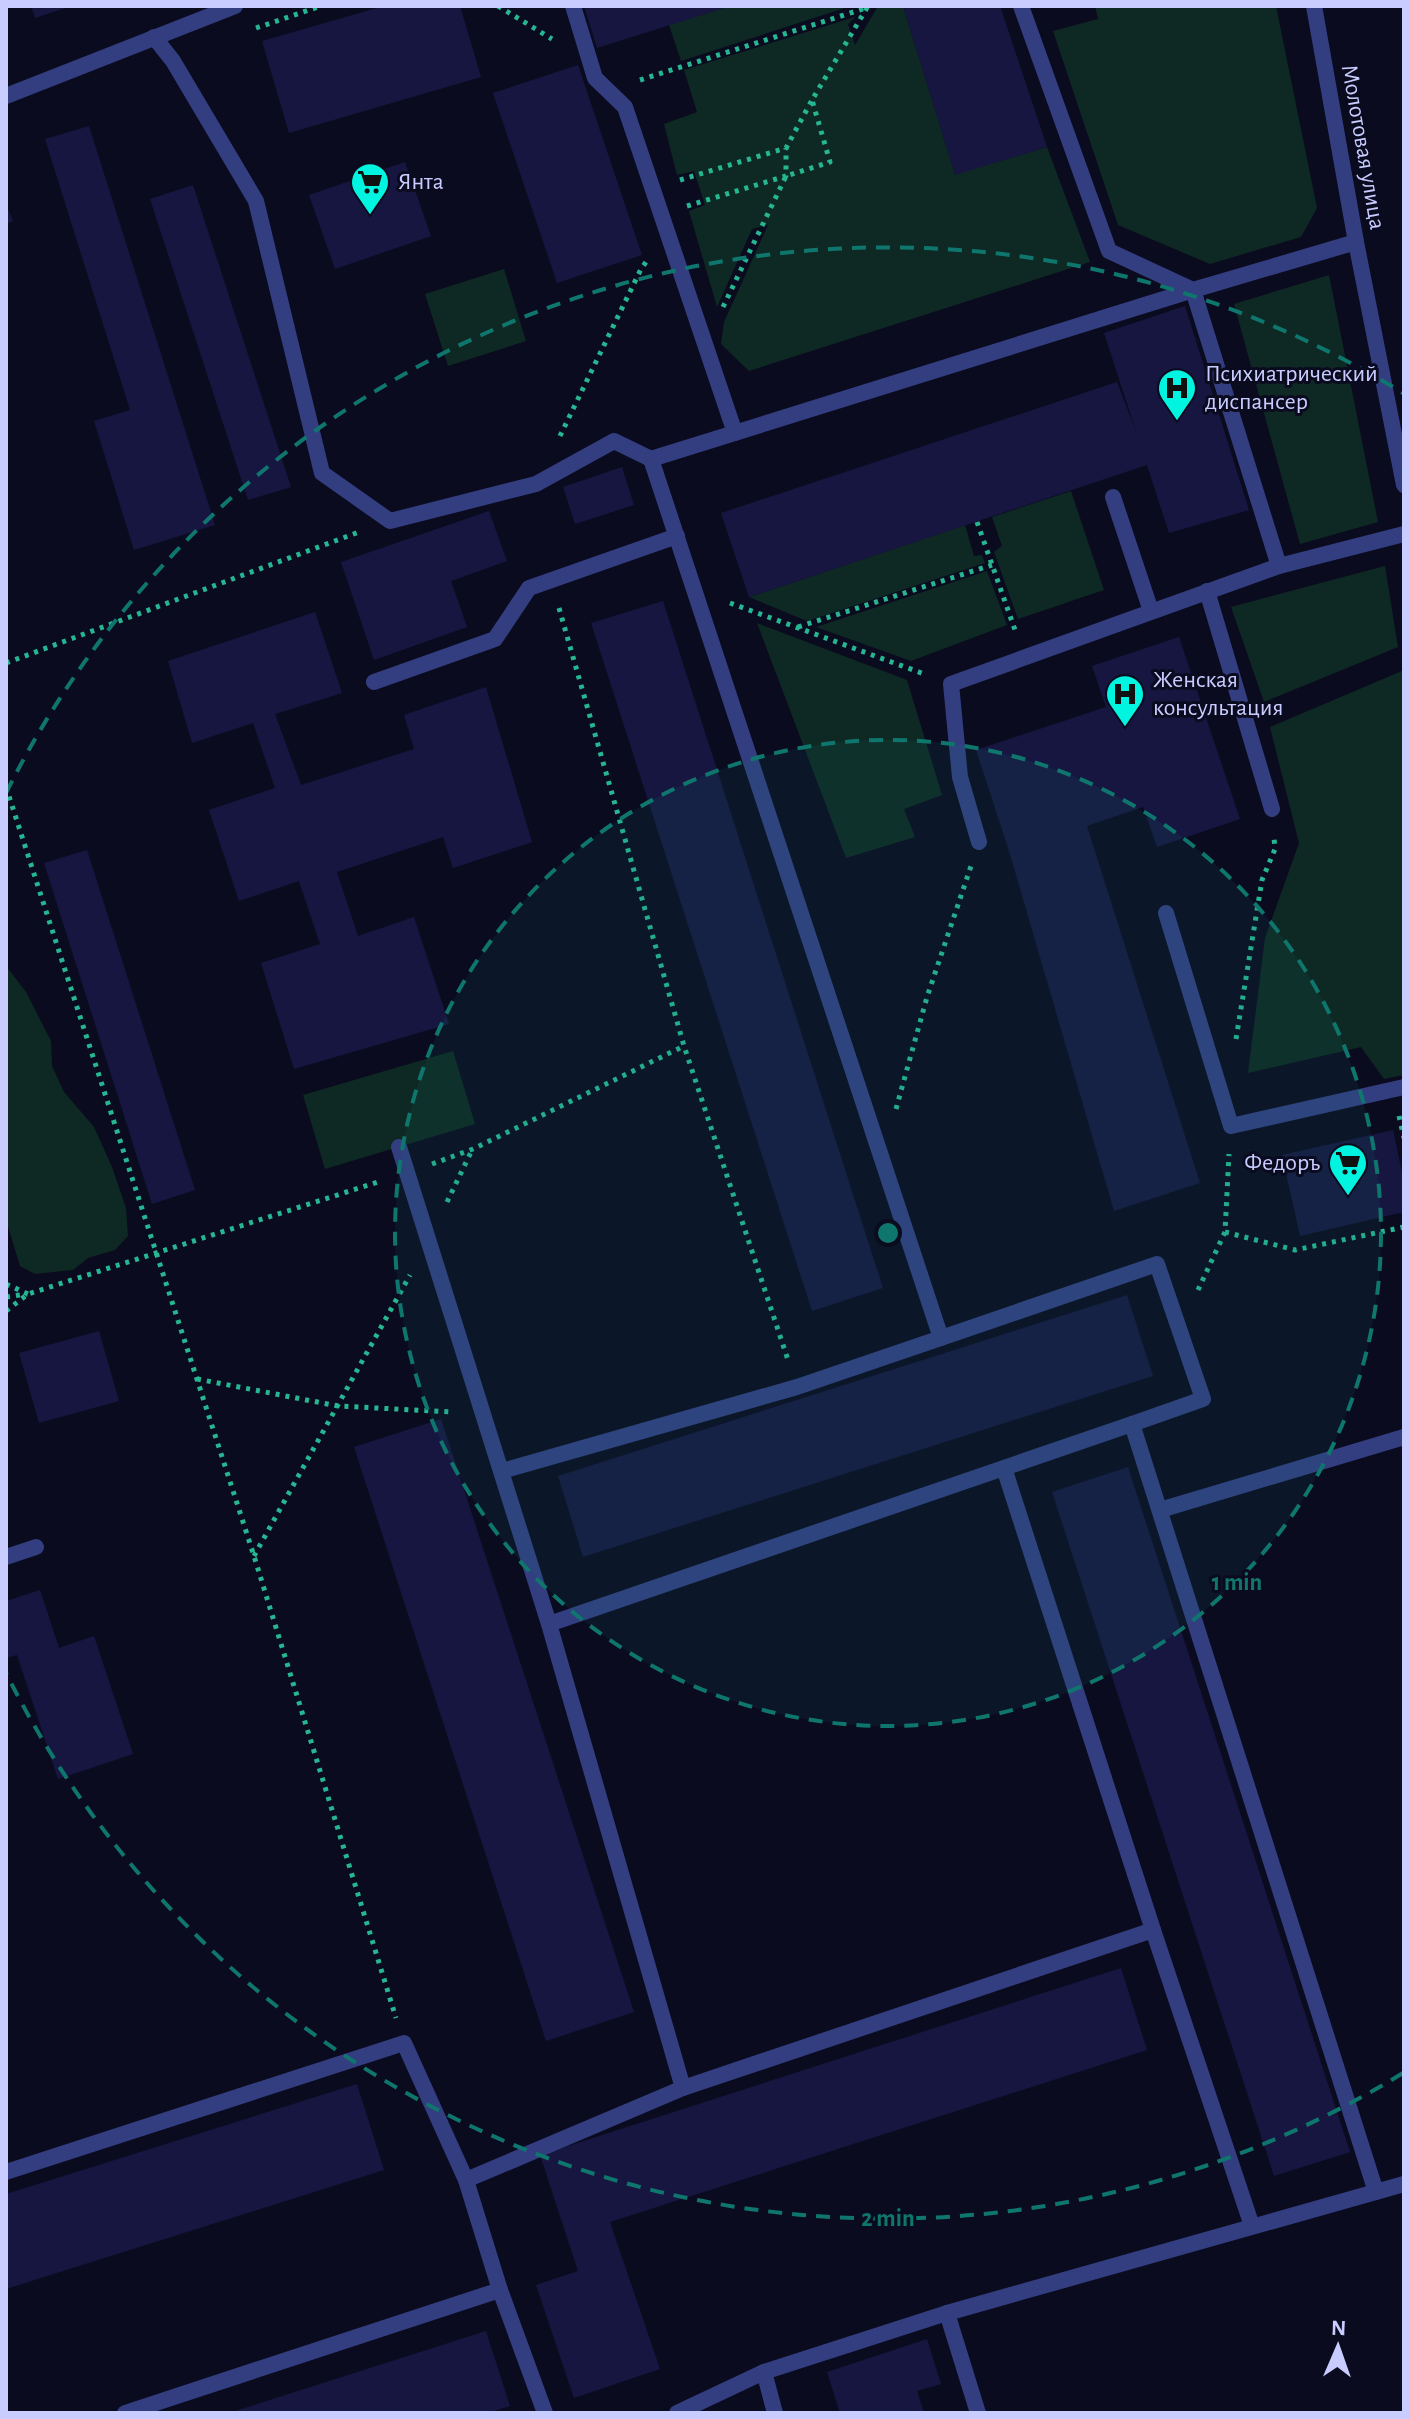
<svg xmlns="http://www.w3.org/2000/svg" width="1410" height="2419" font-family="'Alegreya Sans',sans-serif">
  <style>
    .green { fill: #0e2923 }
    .building { fill: #171641 }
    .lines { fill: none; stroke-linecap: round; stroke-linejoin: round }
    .path { stroke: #26b692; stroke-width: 5; stroke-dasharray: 4 6; stroke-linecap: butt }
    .service { stroke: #333e81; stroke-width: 16 }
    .minor { stroke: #333e81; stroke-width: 16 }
    .tertiary { stroke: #333e81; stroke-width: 16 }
    .ring { fill: none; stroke: #0f766e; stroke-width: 4; stroke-dasharray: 14 10 }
    .labels { text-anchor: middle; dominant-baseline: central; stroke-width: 6; stroke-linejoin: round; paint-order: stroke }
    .street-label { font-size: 24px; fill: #c9ccff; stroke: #0b0b1f }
    .poi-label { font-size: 24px; fill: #c9ccff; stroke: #0b0b1f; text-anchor: start }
    .centre { fill: #0f766e; stroke: #0b0b1f; stroke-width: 4 }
    .ring-label { font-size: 24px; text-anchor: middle; font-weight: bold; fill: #0f766e; stroke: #0b0b1f; stroke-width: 6; stroke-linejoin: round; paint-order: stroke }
  </style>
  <rect width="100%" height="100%" fill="#0b0b1f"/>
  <!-- green -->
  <g class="green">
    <polygon points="729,6 851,6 681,61 669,25"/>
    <polygon points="878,6 903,6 955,174 1047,147 1090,262 749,371 721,344 724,322 768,225 752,229 717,307 689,211 705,205 694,171 677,175 664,124 697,112 684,70 855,17 848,24 855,45"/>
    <polygon points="1095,6 1276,6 1317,208 1301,237 1210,264 1118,225 1053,31 1098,19"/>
    <polygon points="504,269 526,341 448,366 425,294"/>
    <polygon points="1329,275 1378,522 1300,544 1234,304"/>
    <polygon points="1071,491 1104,590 1018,619 994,552 1002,546 992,517"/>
    <polygon points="965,525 974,556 982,555 985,563 807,621 749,597"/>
    <polygon points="1385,566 1398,647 1264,702 1231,607"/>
    <polygon points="987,571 1007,625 911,661 816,627"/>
    <polygon points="757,623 907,680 942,795 904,809 915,837 846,858"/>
    <polygon points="1402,671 1404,683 1404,1075 1384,1079 1361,1047 1248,1073 1265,938 1299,843 1270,727"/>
    <polygon points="6,966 26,992 51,1041 52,1066 64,1092 94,1127 112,1167 126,1208 128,1236 115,1250 88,1258 73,1270 35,1274 20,1266 6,1220"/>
    <polygon points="453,1051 475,1124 325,1169 303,1095"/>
  </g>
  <!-- building -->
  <g class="building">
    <polygon points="31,6 68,6 68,7 35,18"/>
    <polygon points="384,6 460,6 481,77 289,133 262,41"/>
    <polygon points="584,6 727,6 727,7 597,48"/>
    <polygon points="903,6 1000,6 1047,147 955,175"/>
    <polygon points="578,65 642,255 557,283 493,93"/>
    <polygon points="89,126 215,525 134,550 94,421 130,410 45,139"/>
    <polygon points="405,162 431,236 335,269 309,195"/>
    <polygon points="193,185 291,487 248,500 150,199"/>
    <polygon points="6,204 13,221 6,224"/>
    <polygon points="1185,306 1249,510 1169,533 1147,465 749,597 721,513 1117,382 1137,434 1104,333"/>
    <polygon points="622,467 634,505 575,524 563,487"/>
    <polygon points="489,511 507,561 451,581 467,627 374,660 341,562"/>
    <polygon points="663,601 883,1288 812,1311 591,623"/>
    <polygon points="315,612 342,693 275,714 301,785 414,749 404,715 486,687 532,842 453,868 443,837 337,872 358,936 414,917 449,1024 294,1069 261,963 320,944 299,881 239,901 209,810 275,788 253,723 192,743 168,661"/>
    <polygon points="1179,637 1240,819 1157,847 1143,807 1087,826 1200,1183 1114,1211 1009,851 976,750 1106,707 1092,666"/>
    <polygon points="87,850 195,1190 152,1204 44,863"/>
    <polygon points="1393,1130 1404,1182 1404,1212 1300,1236 1282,1155"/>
    <polygon points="1127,1295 1153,1376 583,1557 558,1476"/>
    <polygon points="99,1331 119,1401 39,1423 19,1353"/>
    <polygon points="441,1419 634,2012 546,2041 354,1447"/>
    <polygon points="1128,1467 1350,2152 1274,2176 1052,1492"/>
    <polygon points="40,1590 59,1648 94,1636 133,1754 58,1779 17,1655 6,1658 6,1601"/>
    <polygon points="1121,1968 1147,2050 610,2222 660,2369 574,2398 536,2285 578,2271 540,2155"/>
    <polygon points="357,2084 384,2170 6,2289 6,2194"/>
    <polygon points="486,2331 510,2406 487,2413 229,2413"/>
    <polygon points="927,2339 941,2384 917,2391 924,2413 840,2413 827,2372"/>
  </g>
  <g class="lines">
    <!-- path -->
    <g class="path">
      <polyline points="498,6 552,39"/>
      <polyline points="256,28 321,6"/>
      <polyline points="640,80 866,8"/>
      <polyline points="680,180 786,148 812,100"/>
      <polyline points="687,206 786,176 786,148"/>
      <polyline points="723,307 786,176 830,162 812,100 868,6"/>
      <polyline points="560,436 641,269 646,262"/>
      <polyline points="977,522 1015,630"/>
      <polyline points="730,603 927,675"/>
      <polyline points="559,608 684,1046 788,1360"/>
      <polyline points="798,627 992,565"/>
      <polyline points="6,663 359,532"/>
      <polyline points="6,787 254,1556 396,2018"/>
      <polyline points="1236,1039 1262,880 1275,849 1274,838"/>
      <polyline points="896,1109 927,997 971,866"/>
      <polyline points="1399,1116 1404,1138"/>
      <polyline points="432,1164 473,1149 684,1046"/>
      <polyline points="447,1202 472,1150"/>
      <polyline points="1225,1232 1295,1250 1404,1227"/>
      <polyline points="6,1284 28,1294"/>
      <polyline points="1198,1290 1225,1232 1229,1154"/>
      <polyline points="6,1297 27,1294"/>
      <polyline points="6,1311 28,1294 381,1181"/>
      <polyline points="197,1379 338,1406 454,1412"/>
      <polyline points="254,1556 410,1275"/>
    </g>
    <!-- service -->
    <g class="service">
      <polyline points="573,6 595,78 625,107 735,433"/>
      <polyline points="1021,6 1109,251 1193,290 1356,242"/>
      <polyline points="154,37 173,61 256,201 322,473 390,521 536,484 614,441 651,459"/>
      <polyline points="1113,497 1151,611"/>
      <polyline points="1207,591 1272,809"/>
      <polyline points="374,682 495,639 529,588 677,536"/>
      <polyline points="979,842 960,777 951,684 1279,566 1404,534"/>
      <polyline points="1166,913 1231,1126 1404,1087"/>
      <polyline points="399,1147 549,1624"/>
      <polyline points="941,1338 1157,1264 1203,1399 1132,1424"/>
      <polyline points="1004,1468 1153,1930"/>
      <polyline points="502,1471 797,1387 941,1338 651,459 1193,290 1279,566"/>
      <polyline points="1160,1510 1404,1437"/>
      <polyline points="6,1557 36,1547"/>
      <polyline points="6,2172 404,2043 466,2180 500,2290 545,2413"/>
      <polyline points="466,2180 683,2088"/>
      <polyline points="1252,2226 1153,1930 683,2088 549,1624 1132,1424 1376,2192"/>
      <polyline points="947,2313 978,2413"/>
      <polyline points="764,2372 775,2413"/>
      <polyline points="125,2413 500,2290"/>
    </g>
    <!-- minor -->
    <g class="minor">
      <polyline points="6,96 235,6"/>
      <polyline points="677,2413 764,2372 947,2313 1404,2184"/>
    </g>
    <!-- tertiary -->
    <polyline class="tertiary" points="1314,6 1356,242 1404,485"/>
  </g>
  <!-- distance rings -->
  <circle cx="888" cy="1233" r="493" fill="#0f766e" fill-opacity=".12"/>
  <g class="ring">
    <circle cx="888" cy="1233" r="493"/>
    <path d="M1403 2073A985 985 0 0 1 6 1673M6 793A985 985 0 0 1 1403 393"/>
  </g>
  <!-- icons -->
  <defs>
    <g id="supermarket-pin" transform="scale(2)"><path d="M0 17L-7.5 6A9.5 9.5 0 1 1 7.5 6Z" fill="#00f4df" stroke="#0b0b1f"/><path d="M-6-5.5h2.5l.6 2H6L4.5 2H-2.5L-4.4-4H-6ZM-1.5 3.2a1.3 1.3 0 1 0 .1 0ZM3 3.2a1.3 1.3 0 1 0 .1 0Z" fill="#111"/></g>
    <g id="hospital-pin" transform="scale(2)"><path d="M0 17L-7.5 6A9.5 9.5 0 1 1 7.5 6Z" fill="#00f4df" stroke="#0b0b1f"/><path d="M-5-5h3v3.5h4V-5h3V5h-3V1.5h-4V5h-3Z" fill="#111"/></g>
  </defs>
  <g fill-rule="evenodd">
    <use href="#supermarket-pin" x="370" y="182"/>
    <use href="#hospital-pin" x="1177" y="388"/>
    <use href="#hospital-pin" x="1125" y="694"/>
    <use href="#supermarket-pin" x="1348" y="1163"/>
  </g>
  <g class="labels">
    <!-- street labels -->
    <g class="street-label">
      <text transform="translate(1363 147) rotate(80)">Молотовая улица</text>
    </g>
    <!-- poi labels -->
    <g class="poi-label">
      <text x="398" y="182">Янта</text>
      <text x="1205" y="374">Психиатрический<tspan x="1205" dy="28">диспансер</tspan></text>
      <text x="1153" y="680">Женская<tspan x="1153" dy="28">консультация</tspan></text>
      <text x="1320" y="1163" text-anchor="end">Федоръ</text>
    </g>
  </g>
  <circle cx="888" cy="1233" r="12" class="centre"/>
  <g class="ring-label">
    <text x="1237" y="1590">1 min</text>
    <text x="888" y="2226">2 min</text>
  </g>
  <!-- border -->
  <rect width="1410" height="2419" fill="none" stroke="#c9ccff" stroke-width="16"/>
  <!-- north arrow -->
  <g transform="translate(1338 2347) rotate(2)" stroke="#0b0b1f" stroke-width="6" paint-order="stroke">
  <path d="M0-6L14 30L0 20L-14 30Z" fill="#c9ccff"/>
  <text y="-12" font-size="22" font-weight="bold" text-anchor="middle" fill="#c9ccff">N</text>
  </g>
</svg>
